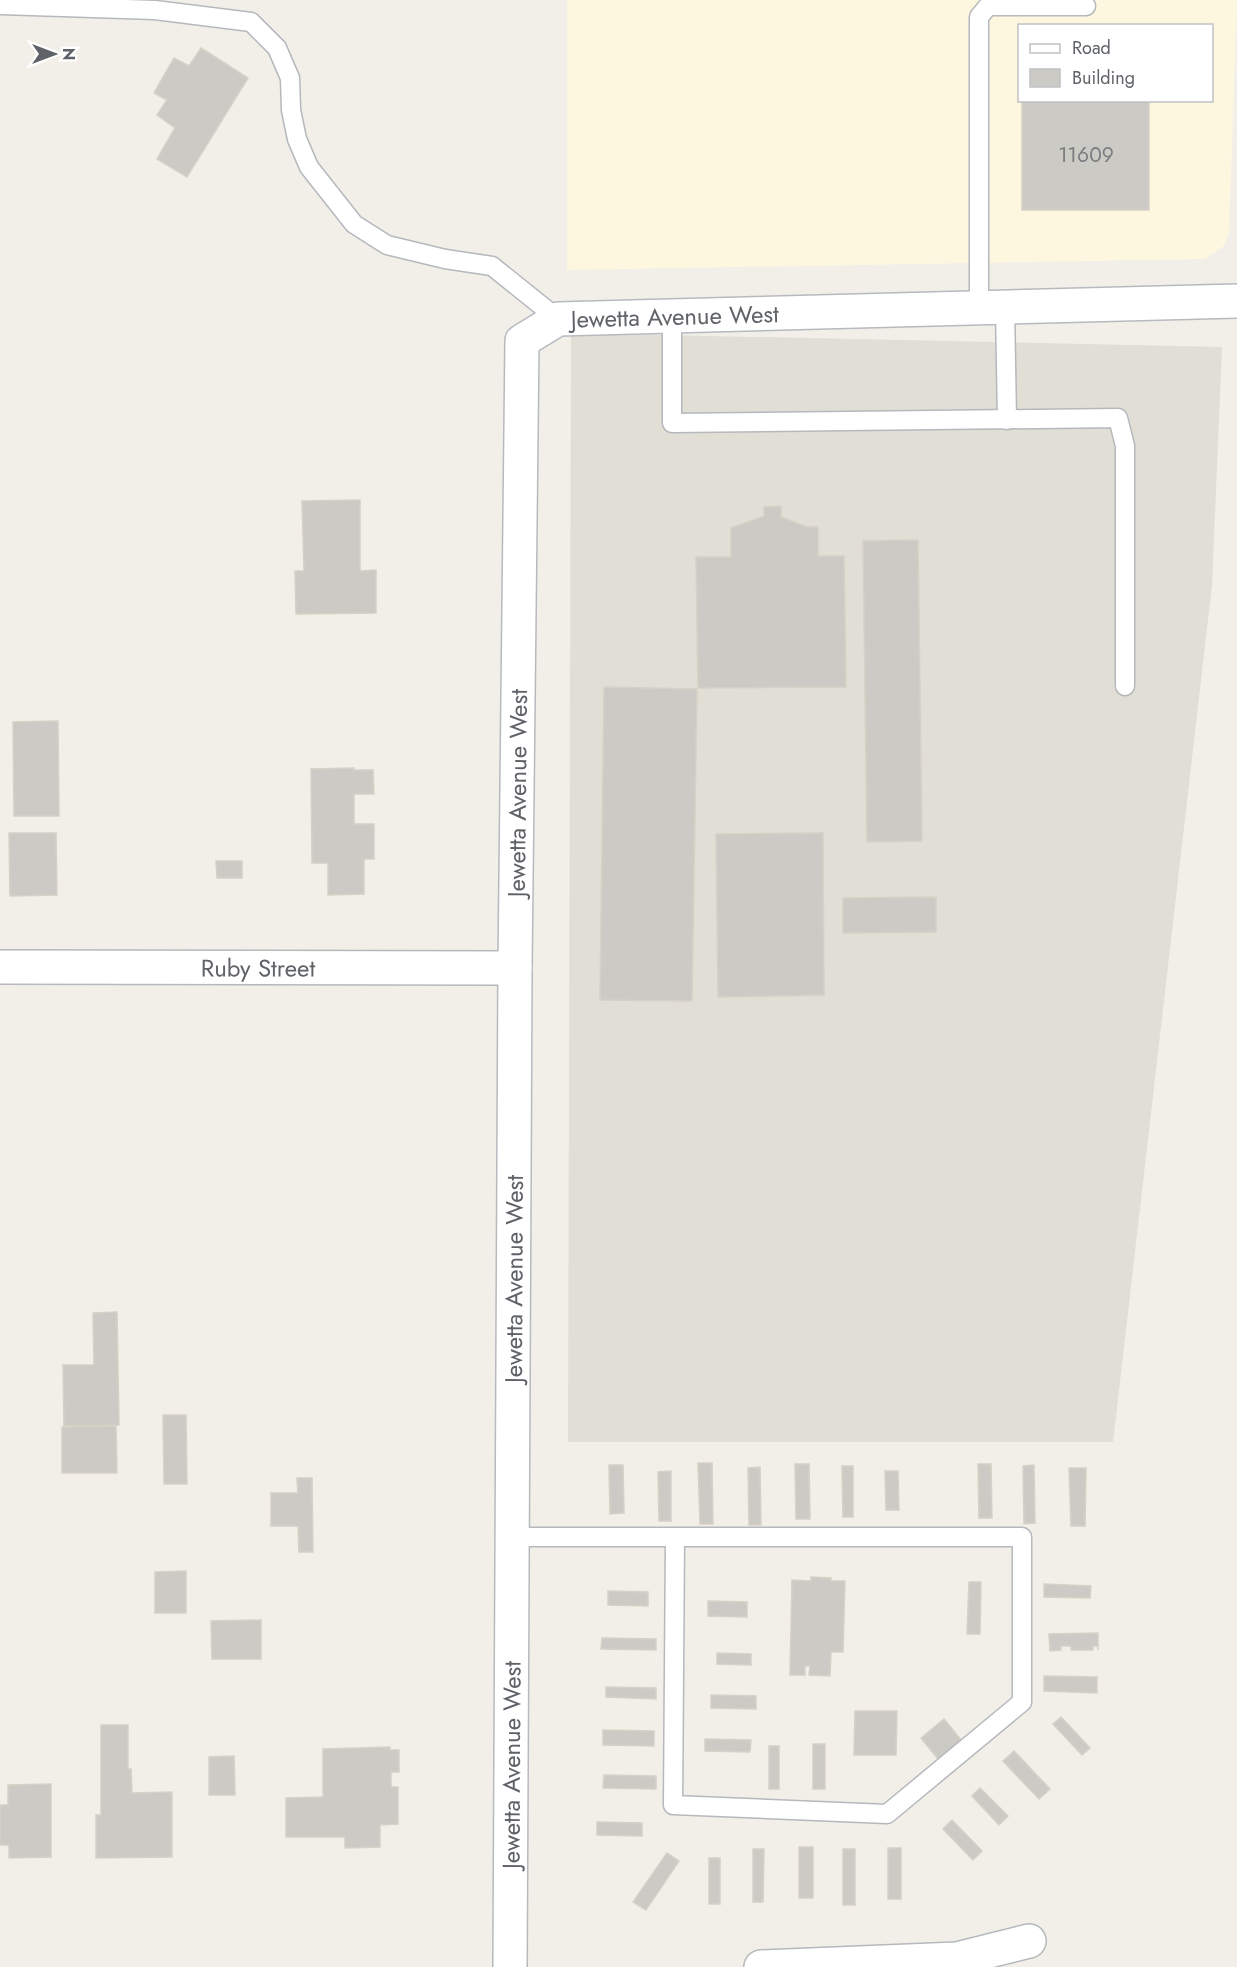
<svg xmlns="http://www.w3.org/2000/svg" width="1237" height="1967" font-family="Jost,sans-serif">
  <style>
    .commercial { fill: #fef7e0; fill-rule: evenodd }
    .education { fill: #e1ded6 }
    .building { fill: #cccac5; stroke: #d6d1c6; stroke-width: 1.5 }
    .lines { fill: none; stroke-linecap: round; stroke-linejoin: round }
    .lane-casing { stroke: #b5b8bc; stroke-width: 21 }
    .street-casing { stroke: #b5b8bc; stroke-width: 36 }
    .secondary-casing { stroke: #b6babf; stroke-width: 36 }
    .lane { stroke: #fff; stroke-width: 18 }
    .street { stroke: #fff; stroke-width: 33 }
    .secondary { stroke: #fff; stroke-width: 33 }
    .labels { text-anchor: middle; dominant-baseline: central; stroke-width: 5; stroke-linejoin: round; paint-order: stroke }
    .number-label { font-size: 21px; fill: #7a7d7f }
    .street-label { font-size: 24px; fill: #5f6368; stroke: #fff }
  </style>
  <rect width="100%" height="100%" fill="#f1efe8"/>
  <!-- commercial -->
  <path class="commercial" d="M567,0H1237L1229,232L1224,246L1205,259L567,270ZM1020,26H1212V100H1020Z"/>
  <!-- education -->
  <polygon class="education" points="571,333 1222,347 1212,585 1113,1442 568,1442"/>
  <!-- building -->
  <g class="building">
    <polygon points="201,48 248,78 187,177 157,159 175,128 157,115 167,100 154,93 174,58 189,66"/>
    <rect x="1022" y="100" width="127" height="110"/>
    <polygon points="360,500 360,571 376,570 376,613 296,614 295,571 304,571 302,501"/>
    <polygon points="781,506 781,517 807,527 818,527 818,556 844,556 846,687 698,688 696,557 731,557 731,528 764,516 764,507"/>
    <polygon points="918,540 922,841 867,842 863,541"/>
    <polygon points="604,687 697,689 692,1001 600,1000"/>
    <polygon points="58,721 59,816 14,816 13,722"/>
    <polygon points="354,768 354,770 373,770 374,794 354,794 354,824 374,824 374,859 364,859 364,894 328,895 328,863 312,863 311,769"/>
    <polygon points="9,833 56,833 57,895 10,896"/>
    <polygon points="823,833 824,995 718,997 716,834"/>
    <polygon points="216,861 242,861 242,878 217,878"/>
    <polygon points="936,897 936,932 843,933 843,898"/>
    <polygon points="117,1312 119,1425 64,1426 63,1365 94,1365 93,1313"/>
    <polygon points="163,1415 186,1415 187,1484 164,1484"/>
    <polygon points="116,1426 117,1473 62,1473 62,1427"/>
    <polygon points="698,1463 712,1463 713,1524 700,1524"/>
    <polygon points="795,1464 809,1464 810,1519 796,1519"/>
    <polygon points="978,1464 991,1464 992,1518 979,1518"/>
    <polygon points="609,1465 623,1465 624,1513 610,1514"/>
    <polygon points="1034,1465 1035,1523 1024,1524 1023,1466"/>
    <polygon points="842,1466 853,1466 853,1517 843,1517"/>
    <polygon points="760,1467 761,1525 749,1525 748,1468"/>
    <polygon points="1069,1468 1086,1468 1085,1526 1071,1526"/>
    <polygon points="671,1471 671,1521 659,1521 658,1472"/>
    <polygon points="885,1471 898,1471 899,1510 886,1510"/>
    <polygon points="297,1478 312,1478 313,1552 299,1552 298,1526 271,1526 271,1493 298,1493"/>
    <polygon points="186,1571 186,1613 155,1613 155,1572"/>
    <polygon points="811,1577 831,1578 831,1581 845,1581 843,1652 831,1652 830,1676 809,1675 810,1666 805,1666 805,1675 790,1675 792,1580 811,1581"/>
    <polygon points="969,1582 981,1582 980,1634 967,1634"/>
    <polygon points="1044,1584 1091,1586 1090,1598 1044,1597"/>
    <polygon points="608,1591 648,1592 648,1606 608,1605"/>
    <polygon points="708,1601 747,1602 747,1617 708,1616"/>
    <polygon points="261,1620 261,1659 212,1659 211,1621"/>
    <polygon points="1098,1633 1098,1650 1098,1646 1093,1646 1093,1650 1071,1650 1071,1646 1061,1646 1061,1650 1050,1651 1049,1634"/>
    <polygon points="602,1638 656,1639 656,1650 601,1649"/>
    <polygon points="717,1653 751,1654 751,1665 717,1664"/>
    <polygon points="1044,1676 1097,1677 1097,1693 1044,1691"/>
    <polygon points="606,1687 656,1688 656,1699 606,1697"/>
    <polygon points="711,1695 756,1696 756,1709 711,1708"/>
    <polygon points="855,1711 897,1711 896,1755 854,1755"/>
    <polygon points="1061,1717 1090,1748 1082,1755 1053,1724"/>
    <polygon points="944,1719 961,1740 938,1759 921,1738"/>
    <polygon points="101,1725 128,1725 128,1769 131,1769 132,1793 172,1792 172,1857 96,1858 96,1815 101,1815"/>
    <polygon points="603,1730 654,1731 654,1746 603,1745"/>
    <polygon points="705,1739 751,1740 750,1752 705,1751"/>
    <rect x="813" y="1744" width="12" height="45"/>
    <rect x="769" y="1746" width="10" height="43"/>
    <polygon points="390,1747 390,1750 399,1750 399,1772 391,1772 391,1787 398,1787 398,1824 380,1825 380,1847 345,1848 345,1837 286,1837 286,1798 323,1797 323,1749"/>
    <polygon points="1014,1751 1050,1789 1039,1799 1003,1761"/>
    <polygon points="234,1756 235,1795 209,1795 209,1757"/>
    <polygon points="604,1775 656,1776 656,1789 603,1788"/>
    <polygon points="51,1784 51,1857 9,1858 9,1845 0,1845 0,1805 8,1805 8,1785"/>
    <polygon points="980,1788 1008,1816 999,1825 972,1796"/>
    <polygon points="952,1820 982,1851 973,1860 943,1829"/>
    <polygon points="597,1822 642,1823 642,1836 597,1835"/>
    <rect x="799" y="1847" width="14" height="51"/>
    <rect x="888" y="1848" width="13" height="51"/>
    <polygon points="753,1849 764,1849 763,1902 753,1902"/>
    <rect x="843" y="1849" width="12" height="56"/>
    <polygon points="667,1853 679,1861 646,1910 633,1902"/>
    <rect x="709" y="1858" width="11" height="46"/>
  </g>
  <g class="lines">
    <!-- lane casing -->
    <g class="lane-casing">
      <g id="lane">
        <polyline points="0,5 155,10 251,22 277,48 290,78 291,110 297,139 309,167 354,224 387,245 445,259 492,266 558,319"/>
        <polyline points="979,308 979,17 988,6 1086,6"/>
        <polyline points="1005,308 1007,420"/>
        <polyline points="672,316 672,423 1118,418 1125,446 1125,686"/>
        <polyline points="512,1537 1022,1537 1022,1702 887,1814 673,1805 675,1537"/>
      </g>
    </g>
    <!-- street casing -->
    <g class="street-casing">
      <g id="street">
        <path id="s1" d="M0,967L515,968"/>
        <polyline points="761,1967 957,1959 1029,1941"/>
      </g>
    </g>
    <!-- secondary casing -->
    <g class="secondary-casing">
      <g id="secondary">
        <path id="s2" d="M510,1967L515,968L522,341L558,319L1237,301"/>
      </g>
    </g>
    <!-- lane -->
    <use href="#lane" class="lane"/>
    <!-- street -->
    <use href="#street" class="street"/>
    <!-- secondary -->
    <use href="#secondary" class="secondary"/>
  </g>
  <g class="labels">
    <!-- number labels -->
    <g class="number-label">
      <text x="1086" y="155">11609</text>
    </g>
    <!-- street labels -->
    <g class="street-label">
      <text stroke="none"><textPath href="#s2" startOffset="1785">Jewetta Avenue West</textPath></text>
      <text stroke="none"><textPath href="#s2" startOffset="1174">Jewetta Avenue West</textPath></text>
      <text stroke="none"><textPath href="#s1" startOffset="258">Ruby Street</textPath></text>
      <text stroke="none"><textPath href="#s2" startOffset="688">Jewetta Avenue West</textPath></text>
      <text stroke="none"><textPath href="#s2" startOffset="202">Jewetta Avenue West</textPath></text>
    </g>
  </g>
  <!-- legend -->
  <rect x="1018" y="24" width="195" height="78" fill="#ffffff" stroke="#bfc1c3" stroke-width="1.5"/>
  <rect x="1030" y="44" width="30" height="9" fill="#ffffff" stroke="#bfc1c3" stroke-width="1.5"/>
  <text x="1072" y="54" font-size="18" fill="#5f6368">Road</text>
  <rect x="1030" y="69" width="30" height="18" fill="#cccac5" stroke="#bfc1c3" stroke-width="1.5"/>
  <text x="1072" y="84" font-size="18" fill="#5f6368">Building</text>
  <!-- north arrow -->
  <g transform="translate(54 54) rotate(90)" stroke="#ffffff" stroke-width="4.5" paint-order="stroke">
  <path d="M0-4.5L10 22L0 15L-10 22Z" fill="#5f6368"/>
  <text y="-9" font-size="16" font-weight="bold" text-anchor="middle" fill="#5f6368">N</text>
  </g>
</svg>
